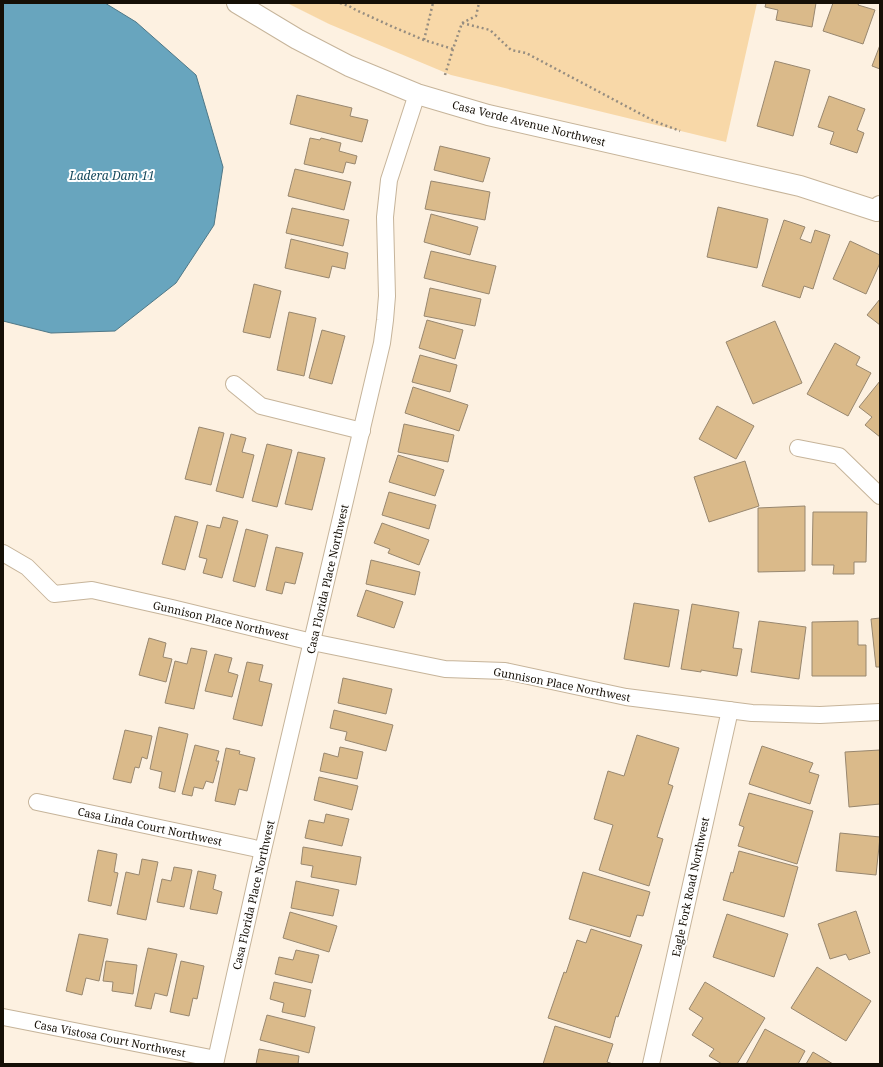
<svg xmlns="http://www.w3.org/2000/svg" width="883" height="1067" font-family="'Noto Serif',serif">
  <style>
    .green { fill: #f8d8a8 }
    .water { fill: #68a5be; stroke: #4f7887 }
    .building { fill: #daba8a; stroke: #98876f }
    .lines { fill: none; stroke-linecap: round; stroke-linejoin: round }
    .minor-casing { stroke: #c6b49a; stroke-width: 18 }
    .tertiary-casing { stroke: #c6b49a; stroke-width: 22 }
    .path { stroke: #968d80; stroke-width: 2.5; stroke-dasharray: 2 3; stroke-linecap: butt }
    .minor { stroke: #fff; stroke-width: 16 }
    .tertiary { stroke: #fff; stroke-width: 20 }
    .labels { text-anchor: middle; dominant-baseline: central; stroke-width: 4; stroke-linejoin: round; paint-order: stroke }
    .street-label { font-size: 11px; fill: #150f06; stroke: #fff }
    .water-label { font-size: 12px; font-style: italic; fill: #184b5e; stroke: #fff }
  </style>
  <rect width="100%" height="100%" fill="#fdf1e1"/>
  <!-- green -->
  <polygon class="green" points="287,3 757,3 726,142 451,75 329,24"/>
  <!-- water -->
  <polygon class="water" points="3,3 105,3 136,22 196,75 223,167 214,225 176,283 115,331 51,333 3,321"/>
  <!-- building -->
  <g class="building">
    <polygon points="766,3 816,3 812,27 776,20 778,10 765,7"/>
    <polygon points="833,3 859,3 858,5 875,10 863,44 823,31"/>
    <polygon points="880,45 880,69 872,66"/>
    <polygon points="775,61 810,70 793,136 757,126"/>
    <polygon points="297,95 352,108 350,116 368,120 362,142 290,124"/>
    <polygon points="829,96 865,109 857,130 864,133 857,153 830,144 834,132 818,127"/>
    <polygon points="310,138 320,140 321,138 341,143 339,151 357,156 355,164 346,162 343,173 304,164"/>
    <polygon points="440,146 490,158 483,182 434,170"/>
    <polygon points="295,169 351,182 344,210 288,196"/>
    <polygon points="431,181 490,192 485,220 425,209"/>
    <polygon points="718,207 768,219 757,268 707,257"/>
    <polygon points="292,208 349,220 343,246 286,233"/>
    <polygon points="431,214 478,227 470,255 424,242"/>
    <polygon points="784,220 805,227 800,239 811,243 815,230 830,235 813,289 804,286 800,298 762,286"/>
    <polygon points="291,239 348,253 345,269 332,266 329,278 285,268"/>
    <polygon points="850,241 880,255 880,263 866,294 833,279"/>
    <polygon points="431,251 496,266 489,294 424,278"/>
    <polygon points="254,284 281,291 270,338 243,332"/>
    <polygon points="430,288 481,299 475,326 424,316"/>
    <polygon points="880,299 880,325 867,315"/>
    <polygon points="289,312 316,318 304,376 277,370"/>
    <polygon points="427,320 463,330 455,359 419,348"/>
    <polygon points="775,321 802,383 753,404 726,342"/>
    <polygon points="322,330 345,336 332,384 309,378"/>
    <polygon points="835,343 860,357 856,365 871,373 848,416 807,394"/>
    <polygon points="420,355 457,365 450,392 412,382"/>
    <polygon points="880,381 880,437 865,425 872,417 859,407"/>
    <polygon points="413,387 468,405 459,431 405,413"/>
    <polygon points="717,406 754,426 736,459 699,439"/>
    <polygon points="404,424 454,435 448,462 398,452"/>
    <polygon points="199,427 224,433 211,485 185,479"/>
    <polygon points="231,434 246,438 242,452 254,455 243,498 216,491"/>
    <polygon points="267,444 292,450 277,507 252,501"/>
    <polygon points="298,452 325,458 312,510 285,504"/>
    <polygon points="398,455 444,470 435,496 389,482"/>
    <polygon points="745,461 759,506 709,522 694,477"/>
    <polygon points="389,492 436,505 429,529 382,515"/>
    <polygon points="805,506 805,571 758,572 758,508"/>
    <polygon points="813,512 867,512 866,562 854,562 854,574 833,574 834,565 812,565"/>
    <polygon points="175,516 198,522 185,570 162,564"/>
    <polygon points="223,517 238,521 222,578 203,573 207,559 199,557 207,525 220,528"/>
    <polygon points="382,523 429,540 419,565 388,553 390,549 374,543"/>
    <polygon points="246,529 268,535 255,587 233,581"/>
    <polygon points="276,547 303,553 295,584 285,582 282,594 266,590"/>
    <polygon points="371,560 420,572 415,595 366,584"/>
    <polygon points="366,590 403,602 394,628 357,616"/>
    <polygon points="634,603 679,610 669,667 624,659"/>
    <polygon points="692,604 739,612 733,648 742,649 737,676 701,670 701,672 681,669"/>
    <polygon points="880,618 880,667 876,667 871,619"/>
    <polygon points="759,621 806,627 799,679 751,672"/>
    <polygon points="858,621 858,645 866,645 866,676 812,676 812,622"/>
    <polygon points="149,638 166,643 163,657 172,659 166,682 139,675"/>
    <polygon points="191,648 207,651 194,709 165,703 175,661 187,664"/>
    <polygon points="215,654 232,658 228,672 238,675 232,697 205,691"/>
    <polygon points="247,662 263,665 259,681 272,684 262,726 233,719"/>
    <polygon points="343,678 392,689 386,714 338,703"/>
    <polygon points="334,710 393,725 386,751 345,740 347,732 330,728"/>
    <polygon points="159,727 188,734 175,792 159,788 162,772 150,769"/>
    <polygon points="125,730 152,736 147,759 142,757 139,768 135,767 131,783 113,779"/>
    <polygon points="637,735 679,748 668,784 673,786 657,837 663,839 649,886 599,870 613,825 594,819 608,771 624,776"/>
    <polygon points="195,745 219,751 216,761 219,761 213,783 206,781 203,789 194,787 192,796 182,794"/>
    <polygon points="762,746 813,763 809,772 819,775 810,804 749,784"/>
    <polygon points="340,747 363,752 357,779 320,771 324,753 338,757"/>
    <polygon points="226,748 240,751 239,754 255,758 247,791 239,789 235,805 215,801"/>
    <polygon points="880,750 880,804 849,807 845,752"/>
    <polygon points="319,777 358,786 352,810 314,800"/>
    <polygon points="749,793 813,811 797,864 738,846 744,827 739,825"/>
    <polygon points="326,814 349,819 342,846 305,838 309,820 324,823"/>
    <polygon points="840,833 880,837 876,875 836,871"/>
    <polygon points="303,847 361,857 356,885 311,877 313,866 301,864"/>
    <polygon points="98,850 117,854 114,872 118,873 111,906 88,901"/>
    <polygon points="739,851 798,867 784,917 723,900 731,872 733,873"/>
    <polygon points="142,859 158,862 146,920 117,914 126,872 139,875"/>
    <polygon points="174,867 192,870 184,907 157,902 162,879 171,881"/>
    <polygon points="198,871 216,875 213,889 222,892 217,914 190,909"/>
    <polygon points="583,872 650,892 643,916 637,915 630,937 569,919"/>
    <polygon points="296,881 339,890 333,916 291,908"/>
    <polygon points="856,911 870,953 849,960 846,954 830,959 818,924"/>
    <polygon points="290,912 337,926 329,952 283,938"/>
    <polygon points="727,914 788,934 774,977 713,957"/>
    <polygon points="591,929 642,945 618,1017 616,1016 610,1038 548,1018 564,972 566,973 577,940 586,943"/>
    <polygon points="79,934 108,939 99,981 86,978 82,995 66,991"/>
    <polygon points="148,948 177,954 167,996 155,993 151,1009 135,1006"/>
    <polygon points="296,950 319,955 312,983 275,974 279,957 293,960"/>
    <polygon points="106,961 137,965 133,994 112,991 113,982 103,981"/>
    <polygon points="181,961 204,966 197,999 193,998 189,1016 170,1012"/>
    <polygon points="817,967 871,1001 846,1041 791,1008"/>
    <polygon points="274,982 311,990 305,1017 282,1012 284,1003 270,999"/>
    <polygon points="705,982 765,1018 737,1064 722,1064 709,1056 714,1049 692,1035 703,1018 689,1009"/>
    <polygon points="267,1015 315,1027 309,1053 260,1040"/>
    <polygon points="555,1026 613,1044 607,1062 613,1064 543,1064"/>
    <polygon points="765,1029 805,1051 798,1064 746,1064"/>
    <polygon points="259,1049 299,1056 298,1064 256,1064"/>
    <polygon points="813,1052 833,1064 806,1064"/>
  </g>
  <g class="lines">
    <!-- minor casing -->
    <g class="minor-casing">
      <g id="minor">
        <polyline points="234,384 261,406 362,431"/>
        <polyline points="798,448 839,456 880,496"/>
        <polyline points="3,553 27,567 54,594 92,590 172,608 312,642 445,669 505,671 626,697 752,713 820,715 880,712"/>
        <polyline points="37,802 263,850"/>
        <polyline points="3,1017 216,1059"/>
        <polyline points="215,1064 263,850 382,343 385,320 387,296 385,217 389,180 417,94"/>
        <polyline points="651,1064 730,710"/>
      </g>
    </g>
    <!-- tertiary casing -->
    <g class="tertiary-casing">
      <polyline id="tertiary" points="237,3 297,39 349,66 417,94 488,115 800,186 877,211 880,206"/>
    </g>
    <!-- path -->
    <g class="path">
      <polyline points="340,3 349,6 356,10 391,26 424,40 453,49 462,23 490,30 511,50 526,53 654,121 680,131"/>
      <polyline points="462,23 476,16 479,3"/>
      <polyline points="424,40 433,3"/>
      <polyline points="445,75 453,49"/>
    </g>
    <!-- minor -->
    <use href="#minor" class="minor"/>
    <!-- tertiary -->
    <use href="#tertiary" class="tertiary"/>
  </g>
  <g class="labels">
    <!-- street labels -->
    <g class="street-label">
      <text transform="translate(529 123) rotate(14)">Casa Verde Avenue Northwest</text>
      <text transform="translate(327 579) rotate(-77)">Casa Florida Place Northwest</text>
      <text transform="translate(221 620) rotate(13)">Gunnison Place Northwest</text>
      <text transform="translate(562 684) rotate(11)">Gunnison Place Northwest</text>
      <text transform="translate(150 826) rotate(12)">Casa Linda Court Northwest</text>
      <text transform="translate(690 887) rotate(-78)">Eagle Fork Road Northwest</text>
      <text transform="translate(253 895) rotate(-77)">Casa Florida Place Northwest</text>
      <text transform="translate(110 1038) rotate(11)">Casa Vistosa Court Northwest</text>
    </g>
    <!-- water labels -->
    <g class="water-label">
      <text x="112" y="175">Ladera Dam 11</text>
    </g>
  </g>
  <!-- border -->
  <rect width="883" height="1067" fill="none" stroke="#150f06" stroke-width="8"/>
</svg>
